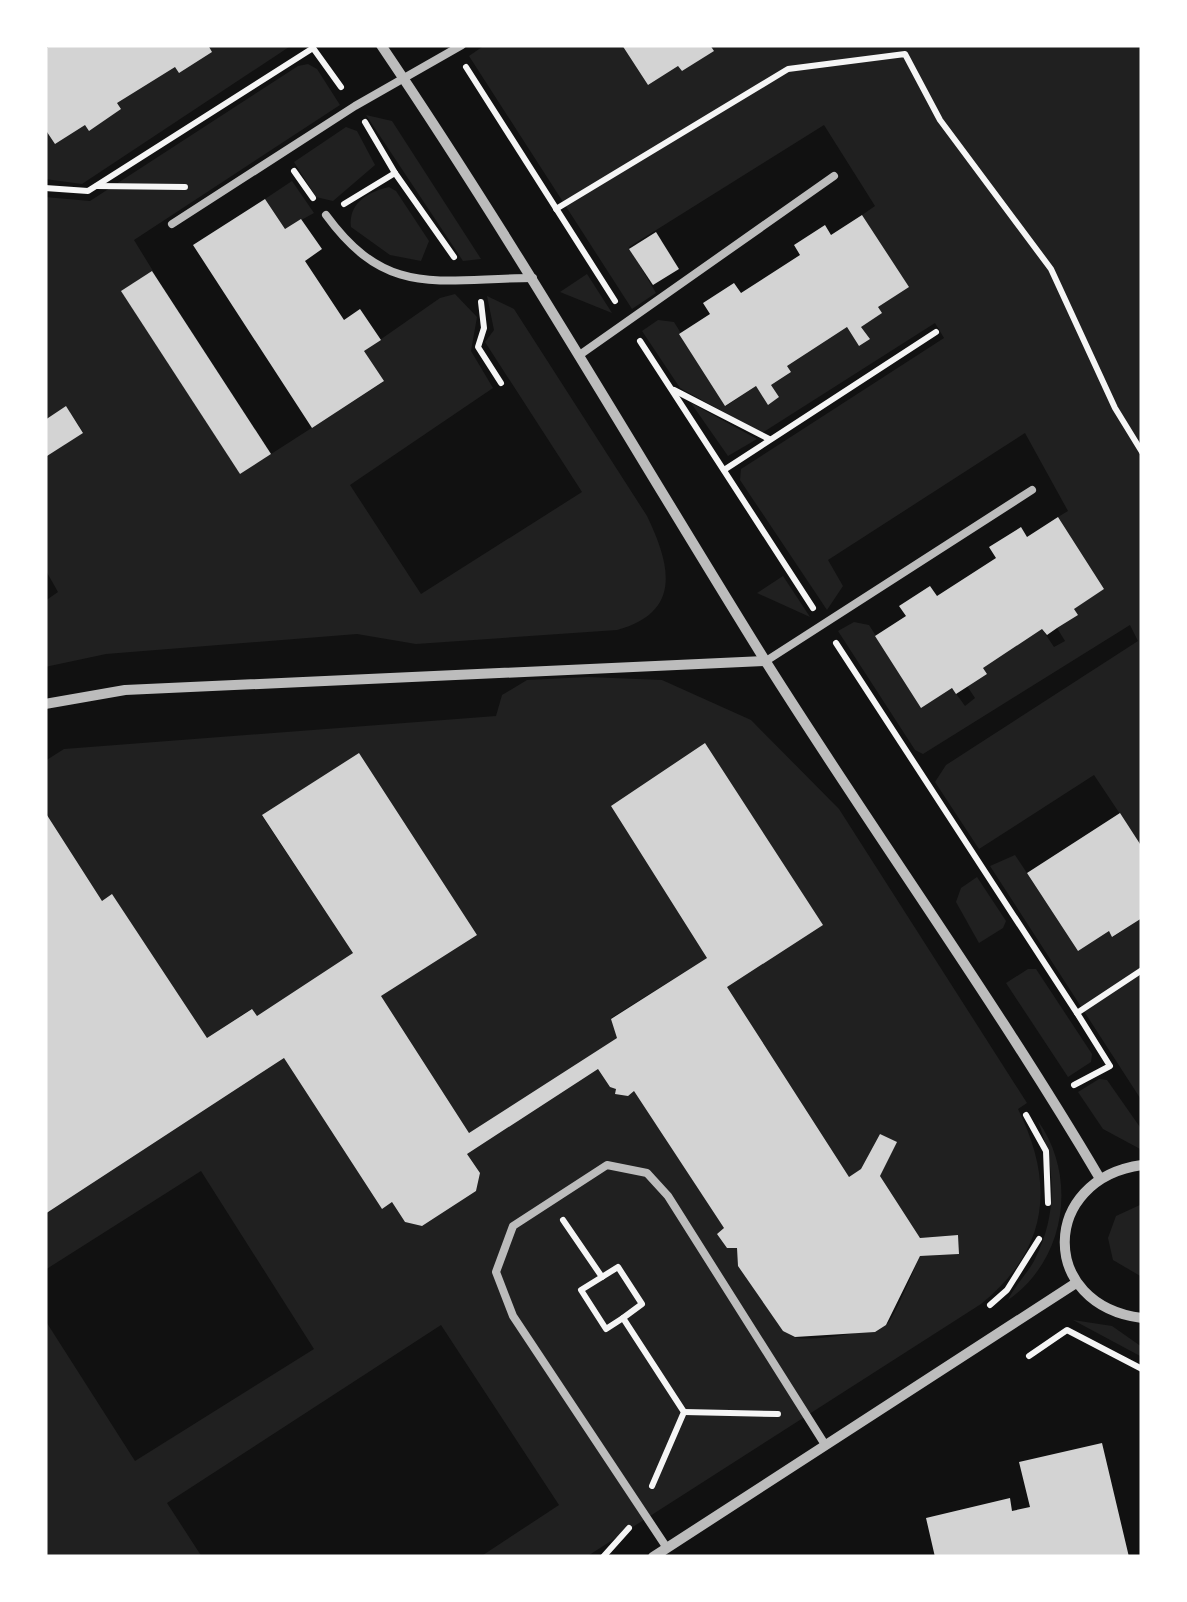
<svg xmlns="http://www.w3.org/2000/svg" width="1187" height="1602" font-family="'Sofia Sans Condensed',sans-serif">
  <style>
    .green { fill: #202020 }
    .building { fill: #d3d3d3 }
    .lines { fill: none; stroke-linecap: round; stroke-linejoin: round }
    .path { stroke: #f5f5f5; stroke-width: 6 }
    .service { stroke: #bcbcbc; stroke-width: 8 }
    .minor { stroke: #bcbcbc; stroke-width: 10 }
  </style>
  <rect width="100%" height="100%" fill="#111"/>
  <!-- green -->
  <g class="green">
    <polygon points="208,45 292,45 82,184 45,179 45,128 85,123 121,109 117,103 176,65 211,51"/>
    <polygon points="485,45 622,45 648,85 678,66 682,71 713,51 710,45 1142,45 1142,847 1094,775 979,849 935,782 946,765 1138,641 1130,625 923,754 915,750 838,631 854,622 869,625 922,707 952,688 965,706 975,698 967,686 987,674 983,668 1042,629 1054,647 1065,641 1057,628 1077,615 1074,609 1104,589 1058,517 1068,511 1025,433 828,560 843,586 827,610 740,480 741,469 944,338 935,323 762,433 680,388 642,331 658,320 674,322 726,406 756,386 769,404 779,397 771,385 791,372 787,366 847,327 859,346 869,338 861,327 878,307 908,287 862,215 875,206 824,125 629,247 656,293 632,309 469,56"/>
    <path d="M308,64L317,69L340,105L134,240L153,271L122,291L240,474L383,382L364,351L440,298L455,294L477,317L471,351L493,388L350,485L421,594L582,492L485,342L494,330L487,296L514,309L647,516C671,566 682,612 617,630L416,644L357,634L106,654L45,667V601L58,592L45,569V453L83,432L66,406L45,420V197L90,201L298,66Z"/>
    <polygon points="366,115 392,121 481,259 463,261"/>
    <polygon points="346,127 357,131 375,165 333,201 316,197 294,162"/>
    <polygon points="292,181 314,213 285,229 265,199"/>
    <path d="M389,187L396,191L429,241L421,261L390,255L351,227C348,204 367,192 389,187Z"/>
    <polygon points="587,274 612,313 560,292"/>
    <polygon points="691,403 757,439 728,456"/>
    <polygon points="783,576 810,617 757,593"/>
    <path d="M588,677L662,680L751,720L839,809L1027,1103L1018,1109C1055,1184 1049,1249 981,1304L586,1557H480L559,1505L441,1325L167,1503L202,1557H45V1320L135,1461L314,1349L201,1171L45,1270V1214L284,1058L382,1209L392,1202L405,1222L422,1226L476,1191L480,1173L467,1154L598,1069L610,1087L635,1091L737,1248C738,1270 781,1332 794,1337C809,1343 880,1330 886,1325C894,1319 913,1271 920,1256L959,1254L958,1235L920,1238L880,1176L896,1142L880,1134L861,1169L849,1177L727,987L705,743L611,806L707,958L611,1018L622,1035L469,1133L381,996L477,935L359,753L262,816L353,953L257,1016L251,1009L207,1038L112,895L102,901L45,812V761L64,749L496,716L502,695L527,680Z"/>
    <polygon points="1015,855 1078,950 1109,931 1113,937 1142,918 1142,1101 990,866"/>
    <polygon points="977,877 1006,921 1003,928 979,943 956,902 961,888"/>
    <polygon points="1028,969 1036,969 1092,1054 1091,1062 1068,1077 1006,983"/>
    <polygon points="1099,1079 1107,1080 1142,1130 1142,1150 1103,1129 1078,1092"/>
    <path d="M1038,1121C1078,1177 1066,1260 1008,1300C1013,1288 1027,1274 1034,1261C1058,1214 1056,1169 1038,1121Z"/>
    <polygon points="1142,1204 1142,1277 1113,1260 1108,1238 1116,1216"/>
    <polygon points="1073,1320 1112,1326 1142,1347 1142,1357"/>
  </g>
  <!-- building -->
  <g class="building">
    <polygon points="51,45 208,45 212,52 179,73 175,67 117,103 121,109 89,131 85,125 55,144 45,129 45,49"/>
    <polygon points="622,45 710,45 714,51 682,71 678,66 648,85"/>
    <polygon points="265,199 285,229 301,219 322,249 305,261 344,320 360,309 381,340 364,351 384,381 312,428 193,245"/>
    <polygon points="862,215 909,287 878,307 882,313 861,327 870,339 859,346 847,327 787,366 791,372 771,385 779,397 768,405 756,386 725,406 679,334 710,314 703,303 734,283 741,293 800,255 794,245 825,225 831,235"/>
    <polygon points="656,232 679,269 653,285 629,249"/>
    <polygon points="152,271 271,454 240,474 121,291"/>
    <polygon points="66,406 83,433 47,456 45,420"/>
    <polygon points="1058,517 1104,589 1074,609 1078,615 1057,628 1047,635 1042,629 983,668 987,674 956,694 952,688 921,708 875,636 906,616 899,606 930,586 937,596 996,558 989,547 1021,527 1027,537"/>
    <polygon points="705,743 823,925 727,987 849,1177 861,1169 880,1134 897,1142 880,1176 920,1238 958,1235 959,1254 920,1256 886,1325 875,1332 795,1337 783,1331 738,1266 737,1248 727,1248 717,1234 724,1228 634,1091 628,1096 615,1094 616,1089 610,1087 598,1069 467,1154 480,1173 476,1191 422,1226 405,1222 392,1202 382,1209 284,1058 45,1214 45,812 102,901 112,894 207,1038 252,1009 257,1016 353,953 262,815 359,753 477,935 381,996 469,1133 617,1038 611,1019 707,958 611,806"/>
    <polygon points="1120,813 1142,847 1142,918 1112,937 1109,931 1078,951 1027,873"/>
    <polygon points="1102,1443 1129,1557 935,1557 926,1518 1010,1498 1012,1511 1030,1507 1019,1462"/>
  </g>
  <g class="lines">
    <!-- path -->
    <g class="path">
      <polyline points="466,67 615,301"/>
      <polyline points="365,122 395,173"/>
      <polyline points="294,171 313,198"/>
      <polyline points="97,186 185,187"/>
      <polyline points="45,188 88,191 313,48 341,87"/>
      <polyline points="344,204 395,173 454,257"/>
      <polyline points="556,209 788,69 905,54 940,120 1051,269 1115,408 1142,452"/>
      <polyline points="481,302 484,328 478,347 501,383"/>
      <polyline points="640,341 813,608"/>
      <polyline points="674,390 769,439"/>
      <polyline points="724,470 936,332"/>
      <polyline points="836,643 1077,1013"/>
      <polyline points="1074,1085 1110,1066 1077,1013 1142,970"/>
      <polyline points="1026,1115 1046,1151 1048,1203"/>
      <polyline points="563,1220 602,1277 581,1290 606,1329 623,1318 684,1412 652,1486"/>
      <polyline points="602,1277 618,1267 642,1304 623,1318"/>
      <polyline points="990,1305 1007,1290 1039,1239"/>
      <polyline points="1029,1356 1067,1330 1142,1369"/>
      <polyline points="684,1412 778,1414"/>
      <polyline points="603,1557 629,1528"/>
    </g>
    <!-- service -->
    <g class="service">
      <path d="M326,215C388,300 439,278 533,278"/>
      <polyline points="172,224 355,106 462,45"/>
      <polyline points="581,354 834,176"/>
      <polyline points="766,661 1032,490"/>
      <polyline points="667,1548 513,1316 496,1272 513,1226 607,1165 647,1173 668,1196 824,1443"/>
    </g>
    <!-- minor -->
    <g class="minor">
      <path d="M381,45C517,246 638,456 766,662C875,835 995,1001 1099,1177"/>
      <polyline points="45,704 125,690 766,661"/>
      <path d="M1142,1165C1040,1179 1038,1305 1142,1318"/>
      <polyline points="653,1557 1076,1283"/>
    </g>
  </g>
  <!-- border -->
  <rect width="1187" height="1602" fill="none" stroke="#ffffff" stroke-width="95"/>
</svg>
